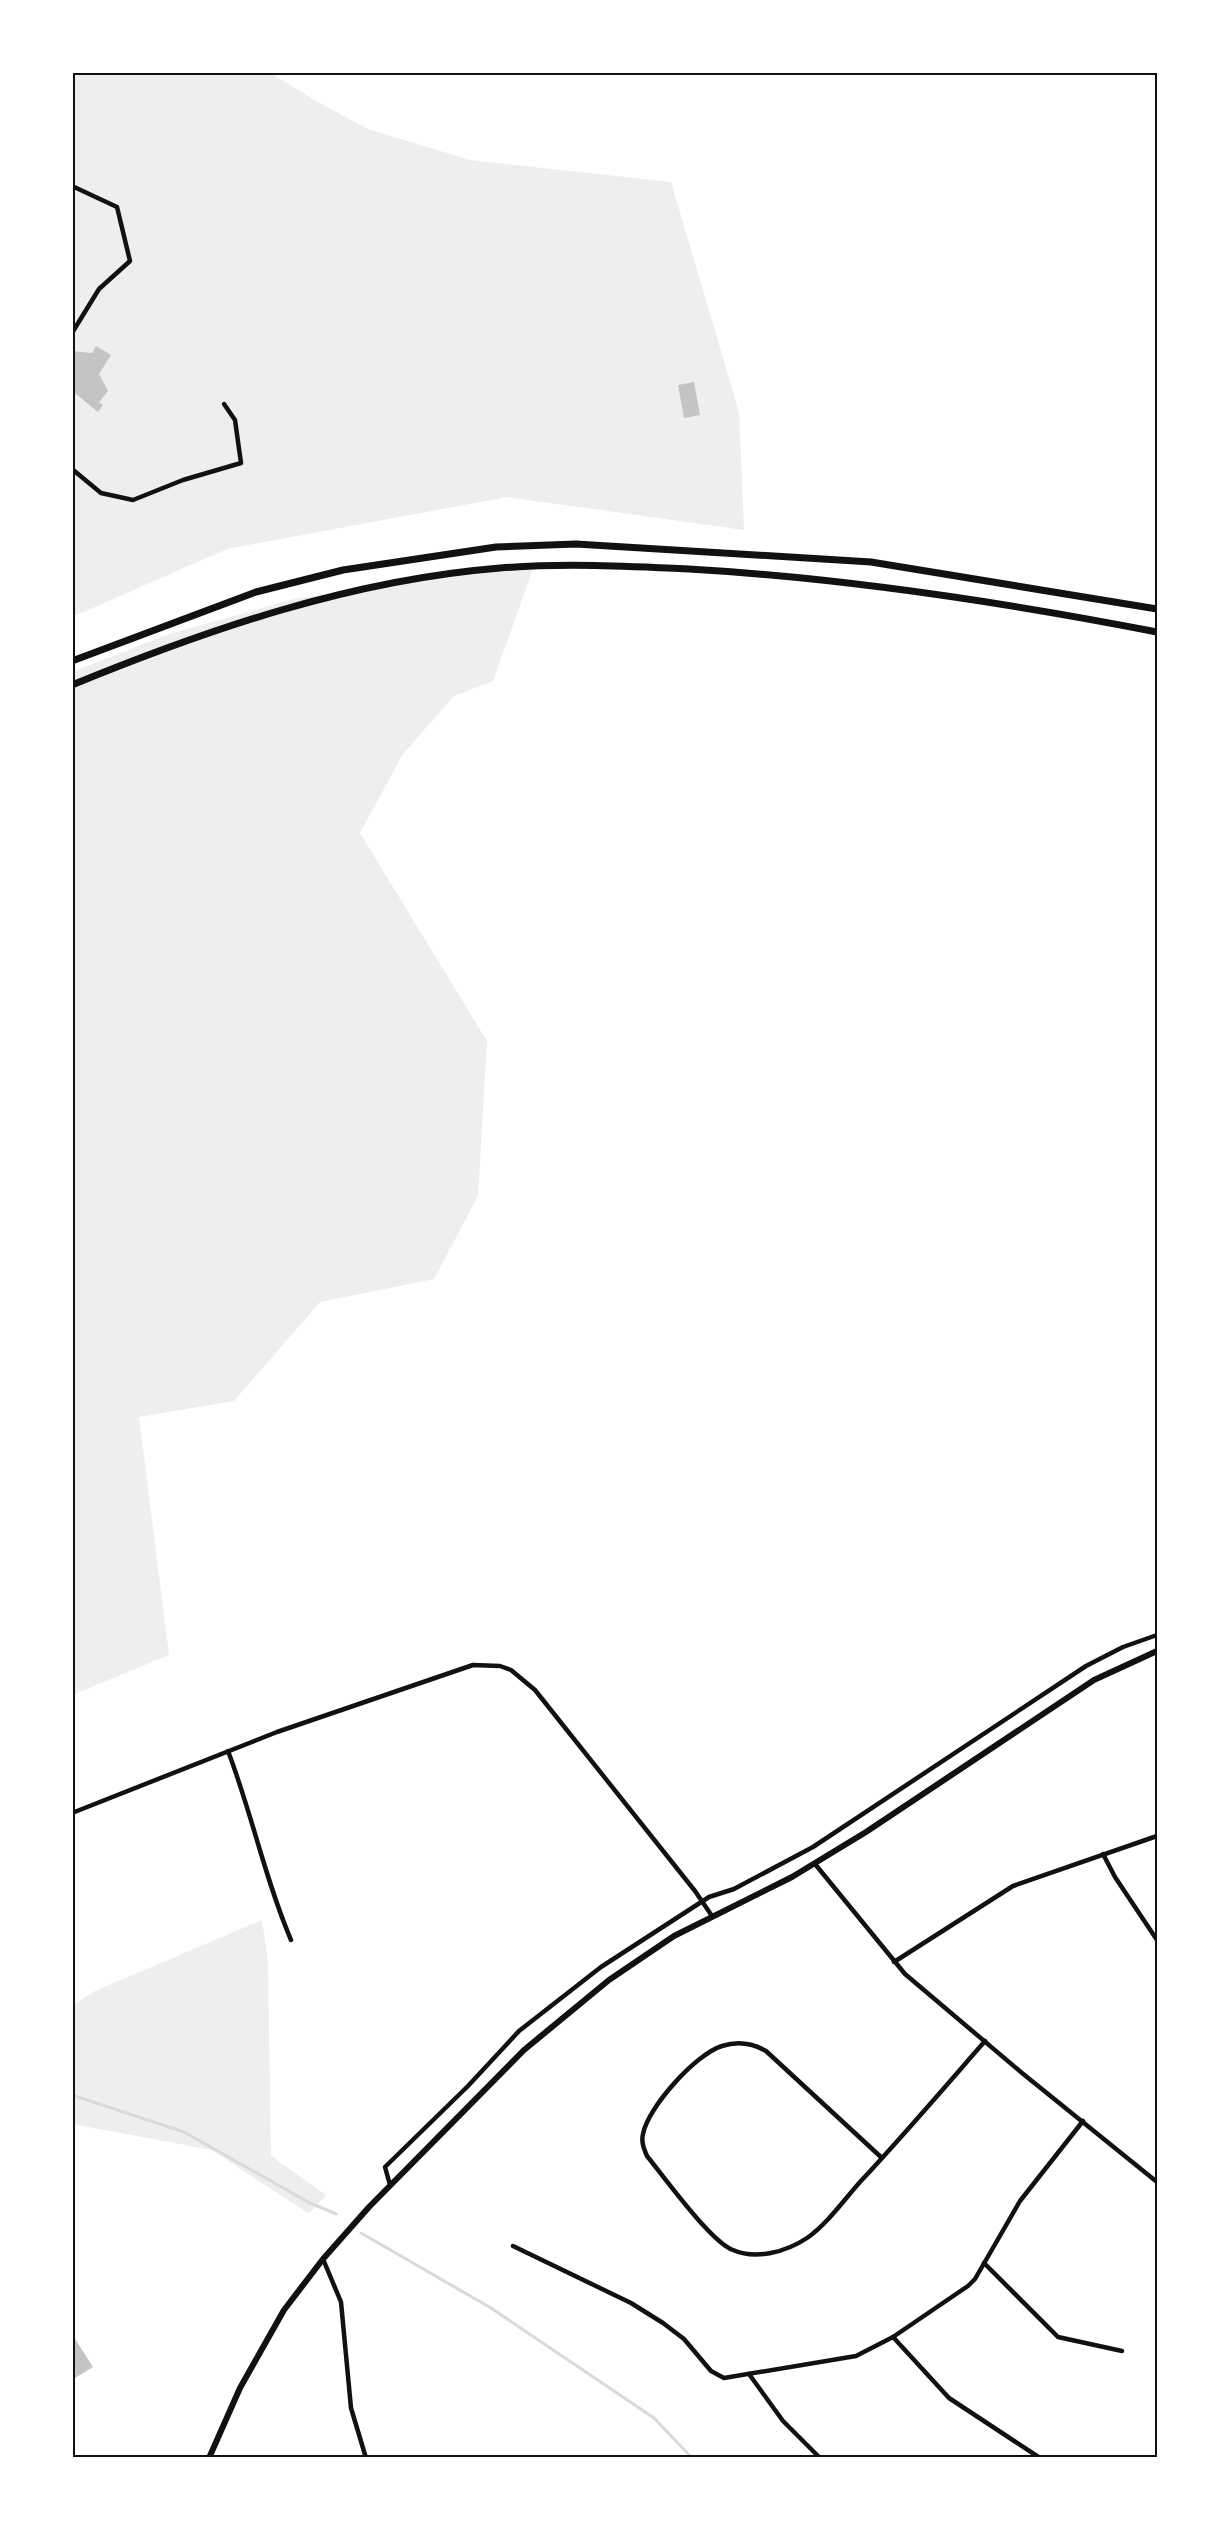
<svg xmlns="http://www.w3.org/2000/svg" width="1229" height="2530" font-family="Arial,sans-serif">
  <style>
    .green { fill: #eee }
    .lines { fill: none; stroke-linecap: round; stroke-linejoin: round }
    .stream { stroke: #d9d9d9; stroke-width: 3 }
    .building { fill: #c4c4c4 }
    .minor { stroke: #111; stroke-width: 4.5 }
    .tertiary { stroke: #111; stroke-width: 6 }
    .secondary { stroke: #111; stroke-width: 7 }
    .neatline { fill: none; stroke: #111; stroke-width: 2 }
  </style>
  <rect width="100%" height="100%" fill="#fff"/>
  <!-- green -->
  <g class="green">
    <polygon points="72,72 269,72 316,101 368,129 470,160 671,182 739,412 744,530 507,497 227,549 72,617"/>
    <polygon points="535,563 493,681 454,696 403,754 360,833 487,1041 478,1196 434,1279 320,1302 234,1401 139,1417 169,1655 72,1695 72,672 169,634 294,599"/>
    <polygon points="262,1920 268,1962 271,2156 326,2195 309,2214 212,2150 72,2124 72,2005 95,1991"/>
  </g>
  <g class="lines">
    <!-- stream -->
    <g class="stream">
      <polyline points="72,2095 184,2132 308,2202 336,2214"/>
      <polyline points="361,2233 491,2308 654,2418 692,2458"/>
    </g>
  </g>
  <!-- building -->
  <g class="building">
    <polygon points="96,346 111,355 99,374 108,391 99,402 103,405 98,412 76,394 72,396 72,351 92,353"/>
    <polygon points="694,382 700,415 684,418 678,385"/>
    <polygon points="72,2334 93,2367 72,2380"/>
  </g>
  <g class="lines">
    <!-- minor -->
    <g class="minor">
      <polyline points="72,186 117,207 130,261 99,289 72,333"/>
      <polyline points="72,469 101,493 133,500 183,480 241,463 235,420 224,404"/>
      <path d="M228,1751C252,1814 265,1879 291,1940"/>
      <polyline points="72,1813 277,1732 473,1665 500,1666 511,1670 535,1690 695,1891 712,1916"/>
      <polyline points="1103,1854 1115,1877 1157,1940"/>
      <polyline points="815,1864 905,1974 1022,2073 1157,2182"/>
      <polyline points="894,1962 1013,1886 1157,1836"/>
      <path d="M882,2158L766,2051C752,2043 738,2041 722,2046C696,2054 648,2107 643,2134C641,2142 644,2149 647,2156C664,2177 711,2242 733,2250C756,2260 786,2252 807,2238C827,2224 844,2200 860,2182C903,2136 944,2088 985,2041"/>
      <polyline points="390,2185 385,2167 468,2086 519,2031 601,1967 709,1897 734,1889 813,1847 1086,1666 1123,1647 1157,1635"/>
      <polyline points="513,2246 631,2303 663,2323 684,2339 711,2371 724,2378 856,2356 893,2337 968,2286 975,2279 1020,2201 1083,2121"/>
      <polyline points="323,2259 341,2302 351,2408 366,2458"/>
      <polyline points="984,2263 1058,2337 1122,2351"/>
      <polyline points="893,2337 949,2398 1040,2458"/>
      <polyline points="749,2374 783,2421 820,2458"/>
    </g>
    <!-- tertiary -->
    <polyline class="tertiary" points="209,2458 240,2388 284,2310 323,2259 369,2207 524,2050 609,1980 674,1936 792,1877 866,1832 1094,1680 1157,1651"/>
    <!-- secondary -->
    <g class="secondary">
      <polyline points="72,661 256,592 343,570 496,547 576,544 871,562 1157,609"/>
      <path d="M72,685C209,629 351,580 500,568C562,563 626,566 689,569C846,578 1003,602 1157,632"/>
    </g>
  </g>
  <!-- border -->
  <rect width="1229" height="2530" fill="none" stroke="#ffffff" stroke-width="147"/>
  <rect x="74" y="74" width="1082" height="2382" class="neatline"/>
</svg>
